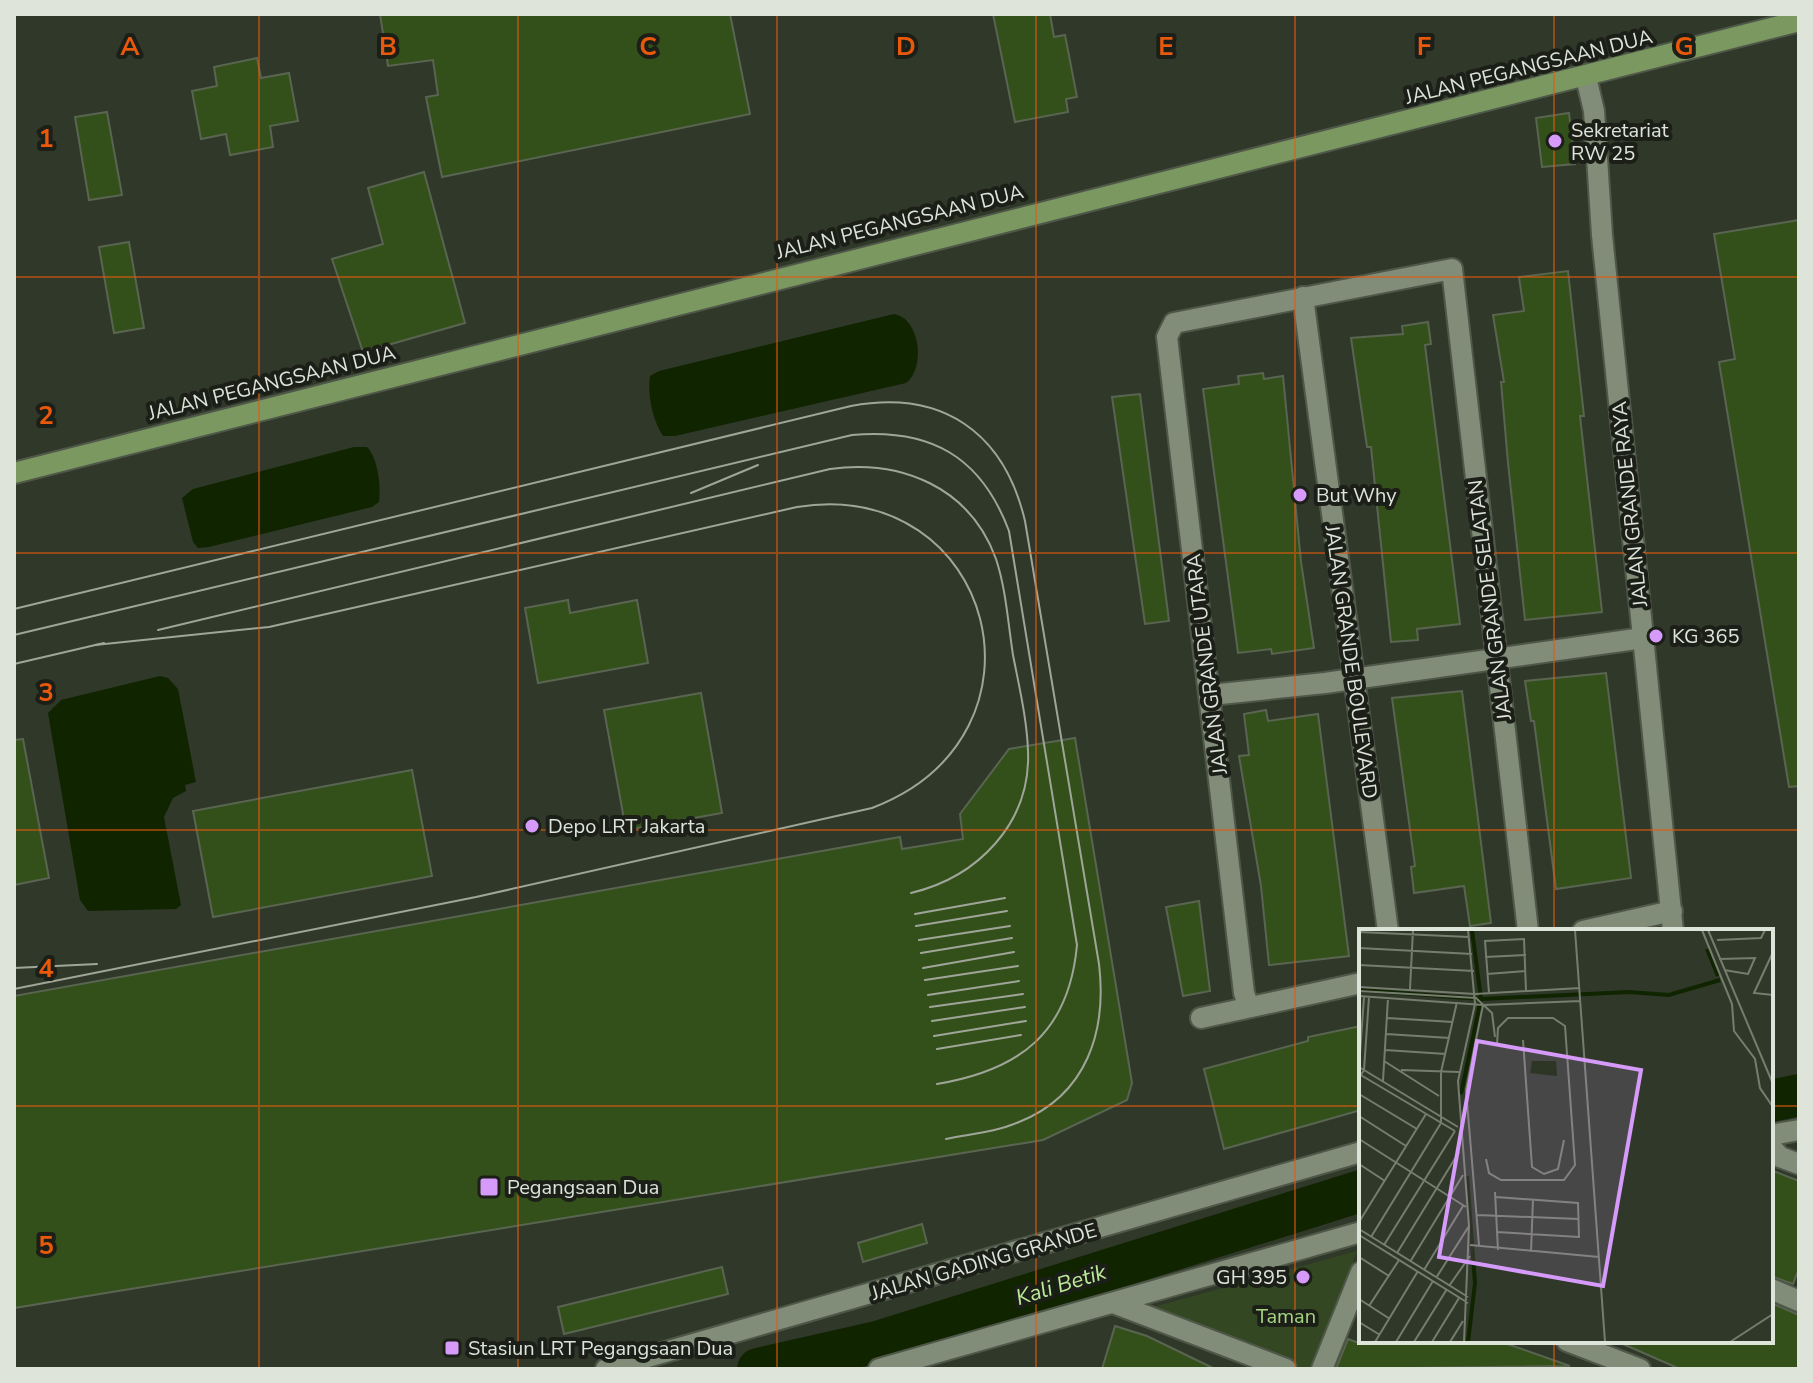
<svg xmlns="http://www.w3.org/2000/svg" width="1813" height="1383" font-family="'Nunito Sans',sans-serif">
  <style>
    .green { fill: #334822 }
    .water { fill: #102400 }
    .lines { fill: none; stroke-linecap: round; stroke-linejoin: round }
    .river { stroke: #102400; stroke-width: 42 }
    .building { fill: #34501a; stroke: #596451; stroke-width: 2 }
    .minor-casing { stroke: #4f5749; stroke-width: 24 }
    .major-casing { stroke: #4f5749; stroke-width: 24 }
    .minor { stroke: #818c79; stroke-width: 20 }
    .major { stroke: #7a9860; stroke-width: 20 }
    .tram { stroke: #9fa699; stroke-width: 2 }
    .grid { fill: none; stroke: #e8590c; stroke-width: 2; stroke-opacity: 0.55 }
    .poi-dot { fill: #d69bfa; stroke: #1b1f17; stroke-width: 3 }
    .labels { text-anchor: middle; dominant-baseline: central; stroke-width: 8; stroke-linejoin: round; paint-order: stroke }
    .street-label { font-size: 20px; fill: #dee4d9; stroke: #1b1f17 }
    .poi-label { font-size: 20px; fill: #dee4d9; stroke: #1b1f17; text-anchor: start }
    .park-label { font-size: 20px; fill: #a8d584; stroke: #1b1f17 }
    .water-label { font-size: 22px; font-style: italic; fill: #bcea99; stroke: #1b1f17 }
    .inset-river { fill: none; stroke: #102400; stroke-width: 4 }
    .inset-road { fill: none; stroke: #767d6f; stroke-width: 2 }
    .view { fill: #d69bfa; fill-opacity: 0.15; stroke: #d69bfa; stroke-width: 4 }
    .inset-edge { fill: none; stroke: #dee4d9; stroke-width: 4 }
    .grid-label { font-size: 26px; text-anchor: middle; font-weight: bold; fill: #e8590c; stroke: #1b1f17; stroke-width: 8; stroke-linejoin: round; paint-order: stroke }
  </style>
  <rect width="100%" height="100%" fill="#303929"/>
  <!-- green -->
  <polygon class="green" points="1357,1251 1314,1369 1293,1369 1150,1308"/>
  <!-- water -->
  <g class="water">
    <path d="M894,314C920,318 926,368 906,383L675,436H663C653,422 647,394 650,376L659,371Z"/>
    <path d="M354,447H367C378,458 381,487 379,502L372,507L209,547L198,548L193,542L182,498L193,489Z"/>
    <polygon points="160,676 168,678 178,689 196,782 185,785 186,791 173,798 164,817 181,905 176,909 88,911 80,900 48,713 61,700"/>
  </g>
  <g class="lines">
    <!-- river -->
    <g class="river">
      <polyline points="1771,1101 1799,1095"/>
      <polyline points="758,1369 877,1342 1361,1191"/>
    </g>
  </g>
  <!-- building -->
  <g class="building">
    <polygon points="380,14 730,14 750,114 442,177 426,97 438,95 433,60 388,66"/>
    <polygon points="993,14 1050,14 1054,37 1065,35 1077,97 1066,99 1068,112 1015,122"/>
    <polygon points="257,58 261,78 289,73 298,121 270,126 273,147 230,155 226,134 201,139 192,91 217,86 214,67"/>
    <polygon points="107,112 122,195 89,200 75,117"/>
    <polygon points="1569,113 1575,164 1542,167 1536,118"/>
    <polygon points="424,172 465,323 363,352 332,259 383,244 368,188"/>
    <polygon points="1799,220 1799,786 1789,787 1719,362 1735,359 1714,234"/>
    <polygon points="129,242 144,328 114,333 99,247"/>
    <polygon points="1568,271 1584,416 1580,416 1602,612 1525,620 1508,463 1501,382 1504,382 1493,315 1524,311 1519,277"/>
    <polygon points="1428,322 1431,344 1425,345 1460,624 1417,629 1418,640 1391,642 1371,447 1367,447 1351,338 1403,334 1402,326"/>
    <polygon points="1263,373 1264,379 1283,376 1301,562 1314,648 1272,654 1271,649 1238,653 1203,389 1239,384 1238,376"/>
    <polygon points="1140,394 1169,621 1145,624 1112,397"/>
    <polygon points="568,600 570,613 637,600 648,663 538,683 525,608"/>
    <polygon points="1606,673 1631,878 1556,889 1534,721 1531,721 1525,681"/>
    <polygon points="1462,691 1491,923 1470,926 1464,886 1414,893 1411,867 1415,866 1392,698"/>
    <polygon points="701,693 722,813 626,830 604,710"/>
    <polygon points="1266,710 1268,721 1318,714 1349,956 1269,965 1261,886 1239,756 1249,755 1244,714"/>
    <polygon points="1075,738 1132,1083 1127,1100 1043,1140 14,1308 14,996 900,837 902,849 963,839 960,814 1009,749"/>
    <polygon points="23,739 49,878 14,885 14,740"/>
    <polygon points="412,770 432,876 213,917 193,811"/>
    <polygon points="1199,901 1210,991 1183,996 1166,907"/>
    <polygon points="1361,1026 1361,1110 1224,1149 1204,1069 1308,1041 1308,1037"/>
    <polygon points="1771,1170 1799,1181 1799,1268 1793,1284 1771,1276"/>
    <polygon points="922,1224 927,1243 863,1262 858,1243"/>
    <polygon points="722,1267 728,1294 564,1334 558,1307"/>
    <polygon points="1771,1303 1799,1315 1799,1369 1680,1369 1616,1341 1771,1341"/>
    <polygon points="1115,1326 1147,1336 1215,1369 1102,1369"/>
    <polygon points="1348,1339 1356,1342 1499,1341 1570,1366 1336,1369"/>
  </g>
  <g class="lines">
    <!-- minor casing -->
    <g class="minor-casing">
      <g id="minor">
        <polyline points="1586,77 1594,111 1602,235 1673,931"/>
        <polyline points="1303,297 1388,931"/>
        <polyline points="1211,695 1325,683 1643,638"/>
        <polyline points="1583,931 1672,911"/>
        <polyline points="1249,1007 1244,993 1167,337 1174,323 1452,269 1528,931"/>
        <polyline points="1201,1018 1361,983"/>
        <polyline points="1771,1135 1799,1130"/>
        <polyline points="1771,1147 1780,1157 1799,1164"/>
        <polyline points="1771,1289 1799,1301"/>
        <polyline points="1113,1303 1286,1369"/>
        <polyline points="1567,1341 1640,1369"/>
        <polyline points="606,1369 1361,1152"/>
        <polyline points="879,1369 1361,1232"/>
        <polyline points="1322,1369 1361,1272"/>
      </g>
    </g>
    <!-- major casing -->
    <g class="major-casing">
      <polyline id="major" points="14,473 1799,21"/>
    </g>
    <!-- minor -->
    <use href="#minor" class="minor"/>
    <!-- major -->
    <use href="#major" class="major"/>
    <!-- tram -->
    <g class="tram">
      <polyline points="691,493 758,465"/>
      <path d="M14,609L851,406C942,389 1004,432 1025,521L1099,964C1107,1031 1087,1095 1019,1122C996,1132 970,1134 946,1139"/>
      <path d="M158,630L830,469C901,459 970,487 996,559C1006,589 1008,623 1013,655C1019,686 1027,719 1028,751C1031,823 978,877 911,893"/>
      <path d="M14,635L852,435C930,428 981,456 1009,531L1077,945C1069,1032 1021,1070 937,1084"/>
      <polyline points="14,664 104,643"/>
      <polyline points="915,914 1005,898"/>
      <polyline points="916,926 1007,911"/>
      <polyline points="919,940 1010,926"/>
      <polyline points="921,953 1012,938"/>
      <polyline points="14,968 97,964"/>
      <polyline points="923,968 1014,952"/>
      <polyline points="925,980 1018,966"/>
      <path d="M14,989L476,897L872,808C1063,735 994,476 797,507L269,627L95,645"/>
      <polyline points="928,995 1019,981"/>
      <polyline points="930,1007 1023,994"/>
      <polyline points="932,1021 1025,1007"/>
      <polyline points="934,1036 1026,1021"/>
      <polyline points="937,1049 1021,1035"/>
    </g>
  </g>
  <!-- grid -->
  <path class="grid" d="M259,14V1369M518,14V1369M777,14V1369M1036,14V1369M1295,14V1369M1554,14V931M14,277H1799M14,553H1799M14,830H1799M14,1106H1361M1771,1106H1799M1554,1341V1369"/>
  <!-- markers -->
  <g class="poi-dot">
    <circle cx="1555" cy="141" r="8"/>
    <circle cx="1300" cy="495" r="8"/>
    <circle cx="1656" cy="636" r="8"/>
    <circle cx="532" cy="826" r="8"/>
    <rect x="479" y="1177" width="20" height="20" rx="4"/>
    <circle cx="1303" cy="1277" r="8"/>
    <rect x="444" y="1340" width="16" height="16" rx="4"/>
  </g>
  <g class="labels">
    <!-- street labels -->
    <g class="street-label">
      <text transform="translate(1529 67) rotate(-14)">JALAN PEGANGSAAN DUA</text>
      <text transform="translate(900 222) rotate(-14)">JALAN PEGANGSAAN DUA</text>
      <text transform="translate(272 383) rotate(-14)">JALAN PEGANGSAAN DUA</text>
      <text transform="translate(1630 504) rotate(-96)">JALAN GRANDE RAYA</text>
      <text transform="translate(1490 600) rotate(-97)">JALAN GRANDE SELATAN</text>
      <text transform="translate(1351 662) rotate(82)">JALAN GRANDE BOULEVARD</text>
      <text transform="translate(1207 664) rotate(-97)">JALAN GRANDE UTARA</text>
      <text transform="translate(984 1262) rotate(-16)">JALAN GADING GRANDE</text>
    </g>
    <!-- poi labels -->
    <g class="poi-label">
      <text x="1571" y="130">Sekretariat<tspan x="1571" dy="23">RW 25</tspan></text>
      <text x="1316" y="495">But Why</text>
      <text x="1672" y="636">KG 365</text>
      <text x="548" y="826">Depo LRT Jakarta</text>
      <text x="507" y="1187">Pegangsaan Dua</text>
      <text x="1287" y="1277" text-anchor="end">GH 395</text>
      <text x="468" y="1348">Stasiun LRT Pegangsaan Dua</text>
    </g>
    <!-- park labels -->
    <g class="park-label">
      <text x="1286" y="1316">Taman</text>
    </g>
    <!-- water labels -->
    <g class="water-label">
      <text transform="translate(1061 1285) rotate(-17)">Kali Betik</text>
    </g>
  </g>
  <!-- overview -->
  <g transform="translate(1359 929)">
    <rect width="414" height="414" fill="#303929"/>
    <path d="M173,132H197L198,147L171,144Z" fill="#102400"/>
    <path class="inset-river" d="M348,20L359,47M0,61L122,70L270,63L310,66L361,51M102,165L122,70L113,1M108,247L116,354L109,413"/>
    <path class="inset-road" d="M216,1L246,413M343,1L373,75L375,102L396,130L401,159L414,178M349,1L414,155M0,3L110,8M358,11L402,9L406,1M0,19L113,25M414,23L395,64L414,66M126,28L167,26M360,30L396,29L389,45L365,41M0,36L115,42M128,45L167,42M0,58L116,65L221,59M51,60L54,1M0,62L117,69L133,84L136,108M130,64L126,12L165,10L167,62M0,67L124,76L222,72M28,89L94,93M27,105L91,109M164,111L173,238L185,245L199,240L205,211M26,121L87,125M25,132L80,167M0,138L99,198M0,139L5,68M42,141L100,143M0,145L96,202M0,149L5,141L10,68M24,152L29,69M0,165L58,200M0,187L47,217M0,210L107,278M127,230L130,244L142,251H205L216,236L206,97L194,89H149L139,99L138,115M0,235L26,252M136,263L139,321M137,268L219,274L220,308L138,303M118,286L220,290M0,293L67,185M0,300L109,368M0,306L109,374M12,308L82,194V143L98,73M25,316L96,202M111,316L240,328M120,316L107,161L124,76M172,323L174,270M38,324L100,223M0,328L30,347M51,333L104,246M65,341L104,277M77,349L110,297M90,357L111,327M0,370L31,390M10,377L40,331M0,393L21,406M16,413L59,342M37,413L74,352M55,413L88,360M73,413L100,369M91,413L104,392M105,413L110,297L99,152L116,75L109,1M371,413L414,385"/>
    <path class="view" d="M118,112L282,141L244,357L80,328Z"/>
    <rect width="414" height="414" class="inset-edge"/>
  </g>
  <g class="grid-label">
    <text x="130" y="55">A</text>
    <text x="388" y="55">B</text>
    <text x="648" y="55">C</text>
    <text x="906" y="55">D</text>
    <text x="1166" y="55">E</text>
    <text x="1424" y="55">F</text>
    <text x="1684" y="55">G</text>
    <text x="46" y="147">1</text>
    <text x="46" y="424">2</text>
    <text x="46" y="701">3</text>
    <text x="46" y="977">4</text>
    <text x="46" y="1254">5</text>
  </g>
  <!-- border -->
  <rect width="1813" height="1383" fill="none" stroke="#dee4d9" stroke-width="32"/>
</svg>
